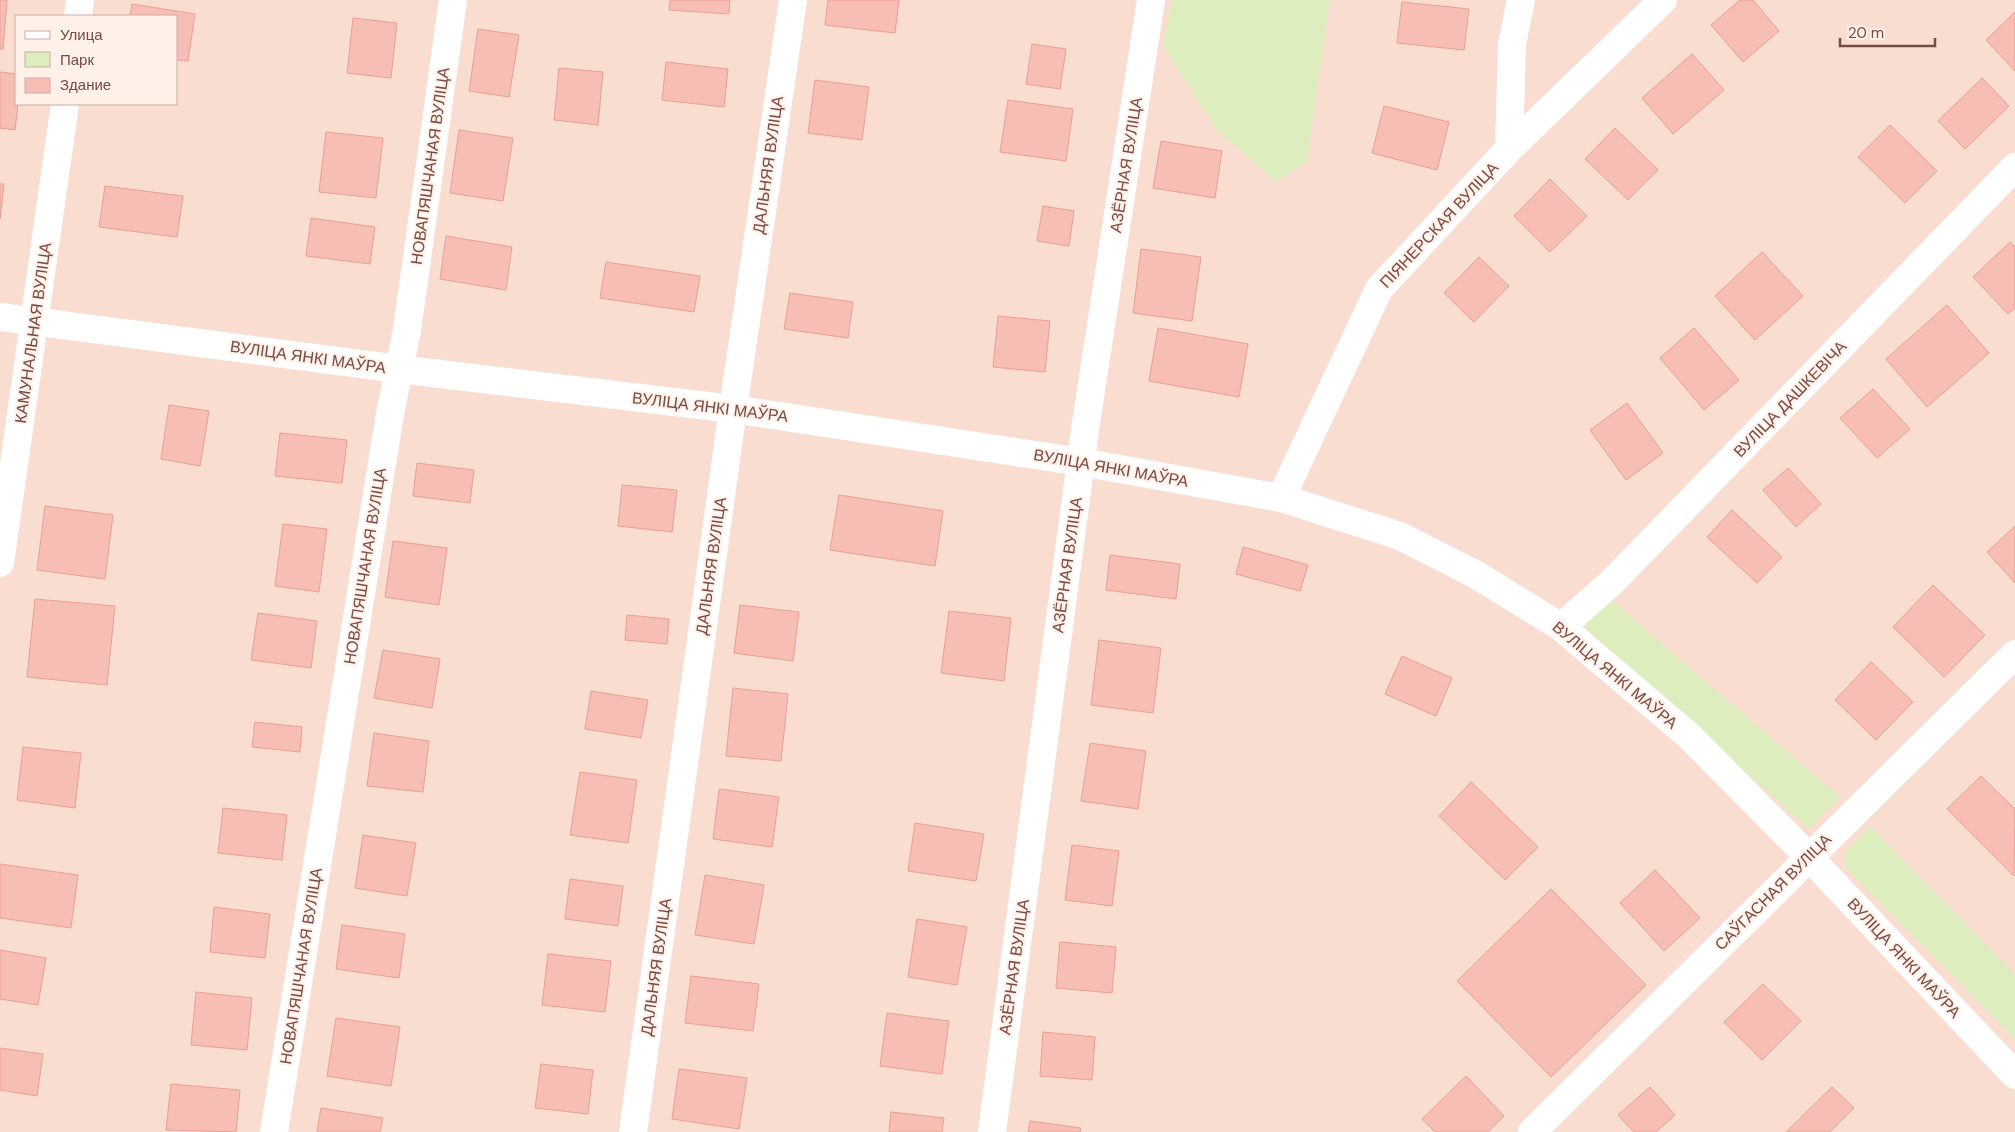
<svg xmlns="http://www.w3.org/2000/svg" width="2015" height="1132" font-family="'DM Sans',sans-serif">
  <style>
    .residential { fill: #f9ddd1; fill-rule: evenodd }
    .green { fill: #ddedbd }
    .building { fill: #f7beb5; stroke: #eb9e94 }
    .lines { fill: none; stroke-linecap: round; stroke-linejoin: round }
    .minor { stroke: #fff; stroke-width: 28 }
    .labels { text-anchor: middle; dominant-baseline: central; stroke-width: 4; stroke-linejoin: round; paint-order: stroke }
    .street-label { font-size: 16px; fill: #784a45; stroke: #fff0e8 }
  </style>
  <rect width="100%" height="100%" fill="#feebe0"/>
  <!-- residential -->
  <path class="residential" d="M0,0H2015V1132H0ZM16,16H176V104H16Z"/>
  <!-- green -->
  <g class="green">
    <polygon points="1172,0 1330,0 1307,161 1276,182 1217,130 1163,46"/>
    <polygon points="1612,601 1840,797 1809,829 1582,625"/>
    <polygon points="1870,826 2015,974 2015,1039 1846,868 1846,851"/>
  </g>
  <!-- building -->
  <g class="building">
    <polygon points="0,0 7,0 3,49 0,49"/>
    <polygon points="670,0 730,0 729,14 669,10"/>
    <polygon points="828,0 899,0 895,33 825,25"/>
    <polygon points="1740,0 1753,0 1779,31 1743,62 1711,25"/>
    <polygon points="1402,2 1469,9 1464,50 1397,43"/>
    <polygon points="132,4 195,14 188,61 176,60 176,16 130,16"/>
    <polygon points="2015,12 2015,71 1986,40"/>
    <polygon points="353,18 397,23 391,78 347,73"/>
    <polygon points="478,29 519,35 509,97 469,91"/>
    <polygon points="1032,44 1066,49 1060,89 1026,84"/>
    <polygon points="1692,54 1724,90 1673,134 1642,98"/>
    <polygon points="666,62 728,69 724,107 662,100"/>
    <polygon points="559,68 603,72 598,125 554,120"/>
    <polygon points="0,72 16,74 16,104 18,104 15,130 0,128"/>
    <polygon points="1982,78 2009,106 1965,149 1938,121"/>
    <polygon points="815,80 869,87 862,140 808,133"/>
    <polygon points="1008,100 1073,109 1066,161 1000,152"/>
    <polygon points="1384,106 1449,122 1437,170 1372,153"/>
    <polygon points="1890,125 1937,171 1905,203 1858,157"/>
    <polygon points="1615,128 1658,170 1628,200 1585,159"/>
    <polygon points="459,130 513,138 503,201 450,193"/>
    <polygon points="326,132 383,138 376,198 319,192"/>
    <polygon points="1161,141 1222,151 1215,198 1153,188"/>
    <polygon points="1550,179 1587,216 1550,252 1514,216"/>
    <polygon points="0,184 4,184 0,219"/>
    <polygon points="105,186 183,196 177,237 99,227"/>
    <polygon points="1043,206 1074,211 1069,246 1037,241"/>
    <polygon points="311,218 375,227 370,264 306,256"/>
    <polygon points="446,236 512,247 506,290 440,279"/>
    <polygon points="2010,242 2015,247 2015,308 2008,314 1973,277"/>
    <polygon points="1141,249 1201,257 1192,321 1133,313"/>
    <polygon points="1762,252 1803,296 1755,340 1715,296"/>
    <polygon points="1479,257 1509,286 1474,322 1444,293"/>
    <polygon points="606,262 700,276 694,312 600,298"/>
    <polygon points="790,293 853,302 848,338 784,329"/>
    <polygon points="1947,305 1989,353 1927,407 1886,359"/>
    <polygon points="998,316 1050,321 1045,372 993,367"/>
    <polygon points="1158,328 1248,344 1239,397 1149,381"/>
    <polygon points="1694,328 1739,380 1704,410 1660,358"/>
    <polygon points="1873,389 1910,429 1877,458 1840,418"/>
    <polygon points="1627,403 1663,453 1626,480 1590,430"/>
    <polygon points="169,405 209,411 200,466 161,459"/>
    <polygon points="280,433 347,440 342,483 275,476"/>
    <polygon points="417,463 474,470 470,503 413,496"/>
    <polygon points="1788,468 1821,504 1796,527 1763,490"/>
    <polygon points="622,485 677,490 672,532 618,526"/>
    <polygon points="839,495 943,511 935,566 830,550"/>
    <polygon points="45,506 113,515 105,579 37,570"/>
    <polygon points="1732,510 1782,557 1757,583 1707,537"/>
    <polygon points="283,524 327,529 319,592 275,586"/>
    <polygon points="2015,526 2015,583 1987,552"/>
    <polygon points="393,541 447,548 439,605 385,597"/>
    <polygon points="1243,547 1308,565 1300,591 1236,574"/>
    <polygon points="1110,555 1180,564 1176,599 1106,590"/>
    <polygon points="1933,585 1985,635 1944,677 1893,627"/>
    <polygon points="35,599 115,606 107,685 27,677"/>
    <polygon points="740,605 799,612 793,661 734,653"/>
    <polygon points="949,611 1011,618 1004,681 941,673"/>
    <polygon points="258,613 317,621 311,668 251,660"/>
    <polygon points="627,615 669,619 667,644 625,640"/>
    <polygon points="1099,640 1161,648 1153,713 1091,705"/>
    <polygon points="383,650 440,659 432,708 374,698"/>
    <polygon points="1402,656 1452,678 1436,716 1385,694"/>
    <polygon points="1871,662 1913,702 1876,740 1835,700"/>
    <polygon points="733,688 788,694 781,761 726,756"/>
    <polygon points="591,691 648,700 641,738 585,729"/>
    <polygon points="255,722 302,727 300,752 252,747"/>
    <polygon points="374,733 429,741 423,792 367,786"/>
    <polygon points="1090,743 1146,751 1138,809 1081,801"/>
    <polygon points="23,747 81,753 75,808 17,800"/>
    <polygon points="580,772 637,780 628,843 570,835"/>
    <polygon points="1981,776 2015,809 2014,876 1947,809"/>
    <polygon points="1471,782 1538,847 1505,880 1439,816"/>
    <polygon points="719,789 779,797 772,847 713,839"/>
    <polygon points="223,808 287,815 282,860 218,853"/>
    <polygon points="915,823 984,834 976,881 908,871"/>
    <polygon points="363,835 416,843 407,896 355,888"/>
    <polygon points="1072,845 1119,851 1112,906 1065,900"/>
    <polygon points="0,864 78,875 71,928 0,918"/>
    <polygon points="1655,870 1700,918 1664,951 1620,903"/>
    <polygon points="705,875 764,885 754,944 695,935"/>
    <polygon points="570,879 623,886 618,926 565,919"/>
    <polygon points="1551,889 1646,985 1551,1077 1457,981"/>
    <polygon points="214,907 270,914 265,958 210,952"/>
    <polygon points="917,919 967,927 957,985 908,977"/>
    <polygon points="342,925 405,934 399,978 336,969"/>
    <polygon points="1060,942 1116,947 1112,993 1056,988"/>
    <polygon points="0,950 46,958 38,1005 0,999"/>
    <polygon points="548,954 611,961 605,1012 542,1005"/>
    <polygon points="691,976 759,984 753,1031 685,1023"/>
    <polygon points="1763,984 1801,1021 1762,1060 1724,1022"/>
    <polygon points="196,992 252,998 247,1050 191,1045"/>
    <polygon points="887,1013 949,1021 942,1074 880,1066"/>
    <polygon points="336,1018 400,1027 391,1086 327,1076"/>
    <polygon points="1043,1032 1095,1037 1092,1080 1040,1076"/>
    <polygon points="0,1048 43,1054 37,1096 0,1090"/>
    <polygon points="541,1064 593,1070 588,1114 535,1108"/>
    <polygon points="679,1069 747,1078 739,1129 672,1119"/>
    <polygon points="1466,1076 1504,1116 1488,1132 1435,1132 1422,1119"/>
    <polygon points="171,1084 240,1090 236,1132 166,1130"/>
    <polygon points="1650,1087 1675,1115 1656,1132 1634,1132 1618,1115"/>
    <polygon points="1832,1087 1854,1108 1830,1132 1786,1132"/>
    <polygon points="321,1108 383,1118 380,1132 317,1132"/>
    <polygon points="891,1112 944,1118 942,1132 889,1132"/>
    <polygon points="1030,1121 1081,1128 1080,1132 1028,1132"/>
  </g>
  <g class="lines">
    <!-- minor -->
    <g class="minor">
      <polyline points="78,16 80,0"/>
      <polyline points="1509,149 1512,44 1521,0"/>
      <polyline points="0,317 399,369 733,409 1081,462 1281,498 1400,536 1475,574 1561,627 1688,735 1809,857 2015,1075"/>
      <polyline points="1281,498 1379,289 1509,149 1663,0"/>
      <polyline points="0,563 65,104"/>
      <polyline points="1561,627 1611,583 2015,167"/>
      <polyline points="274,1132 390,414 407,330 453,0"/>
      <polyline points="633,1132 733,409 793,0"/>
      <polyline points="992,1132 1086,423 1151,0"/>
      <polyline points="1532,1132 2015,654"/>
    </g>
  </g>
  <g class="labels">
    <!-- street labels -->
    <g class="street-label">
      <text transform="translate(768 165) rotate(-82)">ДАЛЬНЯЯ ВУЛІЦА</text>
      <text transform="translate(1126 165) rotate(-81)">АЗЁРНАЯ ВУЛІЦА</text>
      <text transform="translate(430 166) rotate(-82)">НОВАПЯШЧАНАЯ ВУЛІЦА</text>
      <text transform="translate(1439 225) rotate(-47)">ПІЯНЕРСКАЯ ВУЛІЦА</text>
      <text transform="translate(33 333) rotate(-82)">КАМУНАЛЬНАЯ ВУЛІЦА</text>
      <text transform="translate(308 357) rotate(8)">ВУЛІЦА ЯНКІ МАЎРА</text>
      <text transform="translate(1790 399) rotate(-46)">ВУЛІЦА ДАШКЕВІЧА</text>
      <text transform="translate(710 407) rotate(7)">ВУЛІЦА ЯНКІ МАЎРА</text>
      <text transform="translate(1111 468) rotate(10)">ВУЛІЦА ЯНКІ МАЎРА</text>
      <text transform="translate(1067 565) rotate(-82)">АЗЁРНАЯ ВУЛІЦА</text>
      <text transform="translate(365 566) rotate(-81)">НОВАПЯШЧАНАЯ ВУЛІЦА</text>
      <text transform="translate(711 566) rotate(-82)">ДАЛЬНЯЯ ВУЛІЦА</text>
      <text transform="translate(1615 675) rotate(40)">ВУЛІЦА ЯНКІ МАЎРА</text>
      <text transform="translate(1773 892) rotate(-45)">САЎГАСНАЯ ВУЛІЦА</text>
      <text transform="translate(1904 958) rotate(47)">ВУЛІЦА ЯНКІ МАЎРА</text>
      <text transform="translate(301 966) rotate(-81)">НОВАПЯШЧАНАЯ ВУЛІЦА</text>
      <text transform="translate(656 967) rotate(-82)">ДАЛЬНЯЯ ВУЛІЦА</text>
      <text transform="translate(1014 967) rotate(-82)">АЗЁРНАЯ ВУЛІЦА</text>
    </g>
  </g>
  <!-- legend -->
  <rect x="15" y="15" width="162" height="90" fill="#fff0e8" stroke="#c9aea7"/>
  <rect x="25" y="31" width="25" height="8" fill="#ffffff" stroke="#c9aea7"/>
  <text x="60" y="40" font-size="15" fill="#784a45">Улица</text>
  <rect x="25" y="52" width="25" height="15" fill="#ddedbd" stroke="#c9aea7"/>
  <text x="60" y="65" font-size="15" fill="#784a45">Парк</text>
  <rect x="25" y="78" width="25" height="15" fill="#f7beb5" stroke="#c9aea7"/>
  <text x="60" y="90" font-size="15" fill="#784a45">Здание</text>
  <!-- scale -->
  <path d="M1840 38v8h95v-8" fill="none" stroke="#784a45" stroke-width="2.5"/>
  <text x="1848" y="38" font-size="15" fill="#784a45" stroke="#fff0e8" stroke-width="4" paint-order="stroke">20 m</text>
</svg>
